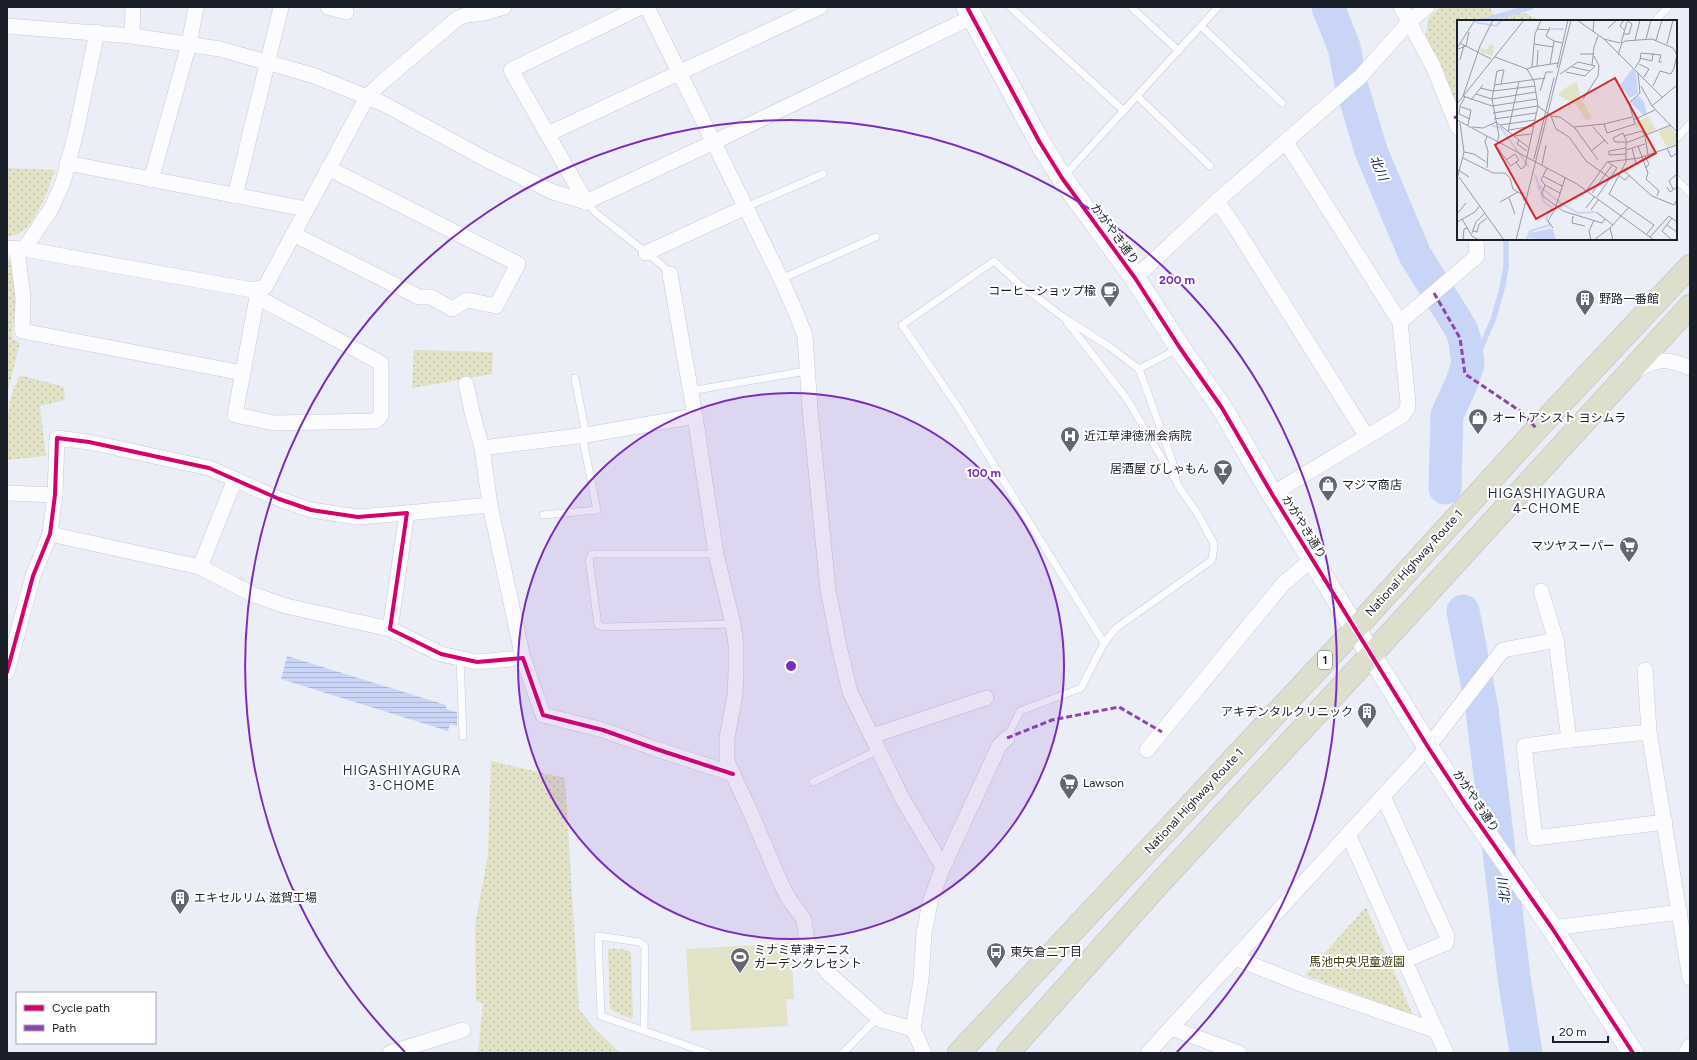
<svg xmlns="http://www.w3.org/2000/svg" width="1697" height="1060" font-family="Figtree,'Noto Sans JP',sans-serif">
  <style>
    .grass { fill: url(#grass-dots) }
    .garden { fill: #e2e2c6 }
    .water { fill: url(#water-rules) }
    .lines { fill: none; stroke-linecap: round; stroke-linejoin: round }
    .stream { stroke: #c8d5f6; stroke-width: 5.5 }
    .river { stroke: #c8d5f6; stroke-width: 33 }
    .lane-casing { stroke: #c7cad4; stroke-width: 8 }
    .street-casing { stroke: #c7cad4; stroke-width: 16 }
    .secondary-casing { stroke: #c7cad4; stroke-width: 22 }
    .highway-casing { stroke: #caccd1; stroke-width: 24 }
    .lane { stroke: #fcfcfe; stroke-width: 7 }
    .street { stroke: #fcfcfe; stroke-width: 15 }
    .secondary { stroke: #fcfcfe; stroke-width: 21 }
    .highway { stroke: #dedecc; stroke-width: 22 }
    .quiet { stroke: #8e44ad; stroke-width: 3; stroke-dasharray: 6 3; stroke-linecap: butt }
    .cycleway-casing { stroke: #fff; stroke-width: 6 }
    .cycleway { stroke: #d6006c; stroke-width: 4 }
    .ring { fill: none; stroke: #7b2cbf; stroke-width: 2 }
    .labels { text-anchor: middle; dominant-baseline: central; stroke-width: 4; stroke-linejoin: round; paint-order: stroke }
    .shield { fill: #fff; stroke: #5f6269; stroke-width: 1 }
    .shield-label { font-size: 11px; font-weight: bold; fill: #1b1f29 }
    .street-label { font-size: 12px; fill: #1b1f29; stroke: #fff }
    .poi-label { font-size: 12px; fill: #1b1f29; stroke: #fff; text-anchor: start }
    .park-label { font-size: 12px; fill: #403d0e; stroke: #fff }
    .water-label { font-size: 13px; font-style: italic; fill: #172663; stroke: #fff }
    .neighbourhood-label { font-size: 13px; letter-spacing: 1px; fill: #262e43; stroke: #fff }
    .inset-river { fill: none; stroke: #c8d5f6; stroke-width: 2 }
    .inset-road { fill: none; stroke: #989ba5; stroke-width: 1 }
    .view { fill: #d62828; fill-opacity: 0.15; stroke: #d62828; stroke-width: 2 }
    .inset-edge { fill: none; stroke: #1b1f29; stroke-width: 2 }
    .centre { fill: #7b2cbf; stroke: #fff; stroke-width: 2 }
    .ring-label { font-size: 12px; text-anchor: middle; font-weight: bold; fill: #7b2cbf; stroke: #fff; stroke-width: 4; stroke-linejoin: round; paint-order: stroke }
  </style>
  <defs>
    <pattern id="grass-dots" width="8" height="8" patternUnits="userSpaceOnUse"><rect width="8" height="8" fill="#e2e2c6"/><path d="M2 2h.1M6 6h.1" fill="none" stroke="#c1c1aa" stroke-width="1.8" stroke-linecap="round"/></pattern>
    <pattern id="water-rules" width="6" height="5" patternUnits="userSpaceOnUse"><rect width="6" height="5" fill="#c8d5f6"/><path d="M0 2.5h6" fill="none" stroke="#abb6d3"/></pattern>
  </defs>
  <rect width="100%" height="100%" fill="#ebeef7"/>
  <!-- grass -->
  <g class="grass">
    <polygon points="1440,7 1490,7 1494,16 1479,21 1458,21 1458,112 1438,60 1426,36 1428,19"/>
    <polygon points="1523,12 1540,21 1491,21"/>
    <path d="M11,168L55,170C49,188 32,239 7,236V169Z"/>
    <polygon points="7,260 10,260 17,290 12,338 20,343 7,394"/>
    <polygon points="414,350 493,352 492,374 412,388"/>
    <polygon points="20,375 64,387 65,400 40,406 46,456 7,460 7,420 12,393"/>
    <polygon points="491,761 565,778 579,1009 594,1028 620,1053 478,1053 483,1004 476,1000 475,925 488,855"/>
    <polygon points="1366,907 1413,1015 1305,975"/>
    <polygon points="612,948 628,950 631,953 633,1016 631,1019 613,1011 610,1008 608,949"/>
  </g>
  <!-- garden -->
  <polygon class="garden" points="791,943 794,999 786,999 788,1026 691,1031 686,949"/>
  <!-- water -->
  <polygon class="water" points="287,656 446,705 446,709 457,712 457,726 450,724 448,731 281,679"/>
  <g class="lines">
    <!-- stream -->
    <g class="stream">
      <polyline points="1483,21 1531,7"/>
      <polyline points="1468,364 1479,352 1493,320 1502,289 1506,267 1506,239"/>
    </g>
    <!-- river -->
    <g class="river">
      <polyline points="1328,7 1344,47 1351,84 1371,151 1415,255 1455,319 1462,331 1465,341 1468,364 1462,382 1447,415 1445,488"/>
      <polyline points="1463,611 1482,709 1514,977 1526,1053"/>
    </g>
    <!-- lane casing -->
    <g class="lane-casing">
      <g id="lane">
        <polyline points="1010,7 1124,111"/>
        <polyline points="1131,7 1179,51"/>
        <polyline points="1655,21 1668,7"/>
        <polyline points="1201,26 1282,103"/>
        <polyline points="1137,96 1210,166"/>
        <polyline points="1676,139 1690,124"/>
        <polyline points="1064,176 1218,7"/>
        <polyline points="1676,179 1690,193"/>
        <polyline points="586,202 597,214 662,265 670,274"/>
        <polyline points="746,207 823,174"/>
        <polyline points="781,279 876,237"/>
        <polyline points="1067,322 1127,399 1173,477"/>
        <polyline points="575,378 586,435"/>
        <polyline points="690,391 806,371"/>
        <polyline points="543,515 597,510 582,435"/>
        <polyline points="716,554 592,554 589,559 598,625 603,627 733,624"/>
        <polyline points="1104,643 958,407 902,325 994,261 1019,284 1063,317 1110,347 1139,369 1179,348"/>
        <polyline points="460,658 463,736"/>
        <polyline points="1007,738 1020,711 1081,688 1104,643 1115,629 1212,560 1214,544 1197,513 1177,484 1172,460 1139,369"/>
        <polyline points="813,782 878,750"/>
        <polyline points="644,1031 645,947 640,942 598,936 601,1016 708,1053"/>
        <polyline points="843,1053 877,1018"/>
      </g>
    </g>
    <!-- street casing -->
    <g class="street-casing">
      <g id="street">
        <polyline points="328,7 346,12"/>
        <polyline points="647,7 781,279 796,313 805,336 810,409 828,590 839,646 850,692 902,798 943,867 930,902 924,934 921,980 913,1029 924,1053"/>
        <polyline points="1401,7 1433,66 1458,128"/>
        <polyline points="7,26 132,36 220,49 312,75 384,104 487,160 553,192 586,202 714,142 972,17"/>
        <polyline points="132,36 133,7"/>
        <polyline points="548,134 820,7"/>
        <polyline points="67,163 306,209"/>
        <polyline points="151,180 189,44 196,7"/>
        <polyline points="235,196 281,7"/>
        <polyline points="1217,201 1235,227 1367,437"/>
        <polyline points="586,202 511,70 641,7"/>
        <polyline points="293,234 419,297 431,297 452,309 467,300 496,306 518,264 328,168"/>
        <polyline points="7,248 24,249 253,290 265,287 367,97 380,84 458,18 466,15 484,13 504,7"/>
        <polyline points="17,249 23,297 22,331 243,373"/>
        <polyline points="24,249 51,209 63,182 76,132 97,32"/>
        <polyline points="646,253 746,207"/>
        <polyline points="670,274 695,416 716,554 733,624 736,645 736,672 735,695 727,738 727,762 750,811 778,877 787,896 804,920 807,942 828,973 881,1020 913,1029"/>
        <polyline points="1135,278 1217,201 1360,77 1410,21 1427,7"/>
        <polyline points="253,290 257,297 235,415 275,423 376,421 381,415 381,363 257,297"/>
        <polyline points="1400,322 1477,256 1476,239"/>
        <path d="M1635,371C1658,359 1665,357 1690,368"/>
        <polyline points="466,384 472,412 482,448 490,505 523,658"/>
        <polyline points="482,448 586,435 695,416"/>
        <polyline points="7,493 55,495"/>
        <polyline points="1272,494 1403,415 1407,409 1408,403 1400,322 1286,142"/>
        <polyline points="407,513 490,505"/>
        <polyline points="50,534 200,567 252,594 286,606 390,629"/>
        <polyline points="200,567 235,479"/>
        <polyline points="1541,591 1556,640"/>
        <polyline points="1645,670 1649,732"/>
        <polyline points="7,672 33,576 50,534 55,495 57,438 89,442 209,468 279,499 311,510 358,517 407,513 390,629 441,654 477,662 523,658 543,715 603,730 656,749 733,774"/>
        <polyline points="872,736 986,698"/>
        <polyline points="1569,740 1524,746 1535,838 1665,822"/>
        <polyline points="1147,750 1283,584 1312,559"/>
        <polyline points="1383,796 1447,936 1446,943 1405,960"/>
        <polyline points="1348,834 1446,1053"/>
        <polyline points="943,867 999,746 1007,738"/>
        <polyline points="1552,928 1680,912"/>
        <polyline points="1235,958 1301,984 1437,1031"/>
        <polyline points="1171,1028 1239,1053"/>
        <polyline points="390,1053 463,1030"/>
        <polyline points="1148,1053 1428,747 1503,650 1556,640 1569,740 1649,732 1690,978"/>
        <polyline points="1686,1053 1690,1046"/>
      </g>
    </g>
    <!-- secondary casing -->
    <g class="secondary-casing">
      <polyline id="secondary" points="967,7 1039,141 1062,178 1135,278 1180,348 1222,408 1272,494 1428,747 1464,802 1552,928 1633,1053"/>
    </g>
    <!-- highway casing -->
    <g class="highway-casing">
      <g id="highway">
        <polyline points="959,1053 1355,629 1537,429 1690,266"/>
        <polyline points="1008,1053 1157,886 1371,655 1690,306"/>
      </g>
    </g>
    <!-- lane -->
    <use href="#lane" class="lane"/>
    <!-- street -->
    <use href="#street" class="street"/>
    <!-- secondary -->
    <use href="#secondary" class="secondary"/>
    <!-- highway -->
    <use href="#highway" class="highway"/>
    <!-- quiet -->
    <g class="quiet">
      <polyline points="1454,118 1458,116"/>
      <polyline points="1434,293 1460,338 1465,374 1520,411 1537,429"/>
      <polyline points="1007,738 1052,720 1119,707 1162,732"/>
    </g>
    <!-- cycleway casing -->
    <g class="cycleway-casing">
      <g id="cycleway">
        <polyline points="967,7 1039,141 1062,178 1135,278 1180,348 1222,408 1272,494 1428,747 1464,802 1552,928 1633,1053"/>
        <polyline points="7,672 33,576 50,534 55,495 57,438 89,442 209,468 279,499 311,510 358,517 407,513 390,629 441,654 477,662 523,658 543,715 603,730 656,749 733,774"/>
      </g>
    </g>
    <!-- cycleway -->
    <use href="#cycleway" class="cycleway"/>
  </g>
  <!-- distance rings -->
  <circle cx="791" cy="666" r="273" fill="#7b2cbf" fill-opacity=".12"/>
  <g class="ring">
    <circle cx="791" cy="666" r="273"/>
    <path d="M405 1052A546 546 0 1 1 1177 1052"/>
  </g>
  <!-- icons -->
  <defs>
    <g id="cafe-pin" transform="scale(1)"><path d="M0 17L-7.5 6A9.5 9.5 0 1 1 7.5 6Z" fill="#646771" stroke="#fff"/><path d="M-5.5-4.5H6V0H3Q3 3.5 0 3.5H-2.5Q-5.5 3.5-5.5 0ZM3-3.2v2h1.7v-2ZM-6 4.5H4V6H-6Z" fill="#fff"/></g>
    <g id="building-pin" transform="scale(1)"><path d="M0 17L-7.5 6A9.5 9.5 0 1 1 7.5 6Z" fill="#646771" stroke="#fff"/><path d="M-4-6H4V6H1V3H-1V6H-4ZM-2.5-4.3h1.7v1.8h-1.7ZM.8-4.3h1.7v1.8H.8ZM-2.5-1h1.7V.8h-1.7ZM.8-1h1.7V.8H.8Z" fill="#fff"/></g>
    <g id="shop-pin" transform="scale(1)"><path d="M0 17L-7.5 6A9.5 9.5 0 1 1 7.5 6Z" fill="#646771" stroke="#fff"/><path d="M-5-2.5h2.3a2.7 3.5 0 0 1 5.4 0H5L5.5 6h-11ZM-1.5-2.5h3a1.5 2.3 0 0 0-3 0Z" fill="#fff"/></g>
    <g id="hospital-pin" transform="scale(1)"><path d="M0 17L-7.5 6A9.5 9.5 0 1 1 7.5 6Z" fill="#646771" stroke="#fff"/><path d="M-5-5h3v3.5h4V-5h3V5h-3V1.5h-4V5h-3Z" fill="#fff"/></g>
    <g id="bar-pin" transform="scale(1)"><path d="M0 17L-7.5 6A9.5 9.5 0 1 1 7.5 6Z" fill="#646771" stroke="#fff"/><path d="M-6-5H6L.8 .8V4.5H3.5V6h-7V4.5H-.8V.8Z" fill="#fff"/></g>
    <g id="supermarket-pin" transform="scale(1)"><path d="M0 17L-7.5 6A9.5 9.5 0 1 1 7.5 6Z" fill="#646771" stroke="#fff"/><path d="M-6-5.5h2.5l.6 2H6L4.5 2H-2.5L-4.4-4H-6ZM-1.5 3.2a1.3 1.3 0 1 0 .1 0ZM3 3.2a1.3 1.3 0 1 0 .1 0Z" fill="#fff"/></g>
    <g id="bus-pin" transform="scale(1)"><path d="M0 17L-7.5 6A9.5 9.5 0 1 1 7.5 6Z" fill="#646771" stroke="#fff"/><path d="M-5-6H5V4H4V6H2V4H-2V6H-4V4H-5ZM-3.5-4V0h7V-4ZM-3.5 1.2v1.5H-2V1.2ZM2 1.2v1.5H3.5V1.2Z" fill="#fff"/></g>
    <g id="stadium-pin" transform="scale(1)"><path d="M0 17L-7.5 6A9.5 9.5 0 1 1 7.5 6Z" fill="#646771" stroke="#fff"/><path d="M0-5a6.5 5 0 1 0 0 10a6.5 5 0 1 0 0-10ZM-3.5-1.8h7v3.6h-7Z" fill="#fff"/></g>
  </defs>
  <g fill-rule="evenodd">
    <use href="#cafe-pin" x="1110" y="291"/>
    <use href="#building-pin" x="1585" y="299"/>
    <use href="#shop-pin" x="1478" y="418"/>
    <use href="#hospital-pin" x="1070" y="436"/>
    <use href="#bar-pin" x="1223" y="469"/>
    <use href="#shop-pin" x="1328" y="485"/>
    <use href="#supermarket-pin" x="1629" y="546"/>
    <use href="#building-pin" x="1367" y="712"/>
    <use href="#supermarket-pin" x="1069" y="783"/>
    <use href="#building-pin" x="180" y="898"/>
    <use href="#bus-pin" x="996" y="952"/>
    <use href="#stadium-pin" x="740" y="957"/>
  </g>
  <g class="labels">
    <!-- shield labels -->
    <rect class="shield" x="1318" y="651" width="14" height="18" rx="3"/>
    <g class="shield-label">
      <text x="1325" y="660">1</text>
    </g>
    <!-- street labels -->
    <g class="street-label">
      <text transform="translate(1115 234) rotate(54)">かがやき通り</text>
      <text transform="translate(1304 527) rotate(58)">かがやき通り</text>
      <text transform="translate(1414 563) rotate(-48)">National Highway Route 1</text>
      <text transform="translate(1194 801) rotate(-47)">National Highway Route 1</text>
      <text transform="translate(1476 801) rotate(56)">かがやき通り</text>
    </g>
    <!-- poi labels -->
    <g class="poi-label">
      <text x="1096" y="291" text-anchor="end">コーヒーショップ楡</text>
      <text x="1599" y="299">野路一番館</text>
      <text x="1492" y="418">オートアシスト ヨシムラ</text>
      <text x="1084" y="436">近江草津徳洲会病院</text>
      <text x="1209" y="469" text-anchor="end">居酒屋 びしゃもん</text>
      <text x="1342" y="485">マジマ商店</text>
      <text x="1615" y="546" text-anchor="end">マツヤスーパー</text>
      <text x="1353" y="712" text-anchor="end">アキデンタルクリニック</text>
      <text x="1083" y="783">Lawson</text>
      <text x="194" y="898">エキセルリム 滋賀工場</text>
      <text x="754" y="950">ミナミ草津テニス<tspan x="754" dy="14">ガーデンクレセント</tspan></text>
      <text x="1010" y="952">東矢倉二丁目</text>
    </g>
    <!-- park labels -->
    <g class="park-label">
      <text x="1357" y="962">馬池中央児童遊園</text>
    </g>
    <!-- water labels -->
    <g class="water-label">
      <text transform="translate(1379 168) rotate(67)">北川</text>
      <text transform="translate(1504 891) rotate(-97)">北川</text>
    </g>
    <!-- neighbourhood labels -->
    <g class="neighbourhood-label">
      <text x="1547" y="493">HIGASHIYAGURA<tspan x="1547" dy="15">4-CHOME</tspan></text>
      <text x="402" y="770">HIGASHIYAGURA<tspan x="402" dy="15">3-CHOME</tspan></text>
    </g>
  </g>
  <!-- overview -->
  <g transform="translate(1457 20)">
    <rect width="220" height="220" fill="#ebeef7"/>
    <path d="M120,62L124,78L135,99L129,100L119,85L101,75L106,69ZM191,96L199,110L188,115L183,107L179,108L178,103Z" fill="#e2e2c6"/>
    <path d="M33,24L38,26L35,36L23,32L24,28L30,30Z" fill="#e2e2c6"/>
    <path d="M213,106L220,115V124L210,127L201,112Z" fill="#e2e2c6"/>
    <path d="M176,48L179,52L181,73L173,78L163,65ZM182,76L187,82L190,94L186,95L176,85L174,80ZM92,209H96L99,220L72,218L73,213Z" fill="#c8d5f6"/>
    <path class="inset-river" d="M18,2L39,6L45,0M94,9H107M34,105L44,108L72,147M78,155L82,166L105,184L121,193L138,192M70,220L73,211L93,205L89,199L95,188L87,182L81,165"/>
    <path class="inset-road" d="M36,0L23,26L6,76L35,86L80,79M120,0L147,19L206,78M167,0L163,6L167,10M93,7L89,16L97,21M151,8L160,0M80,9L93,10M136,12L137,0M166,14H172L175,4L169,0M147,19L163,23M189,19L194,0M178,20L183,0M199,20L205,0M3,23L34,39M164,23L170,2M77,24L96,27L97,21L105,23M210,24L216,0M0,28L18,0M1,29L9,26L12,12M123,34H137M161,35L165,23L168,21L195,19L216,28L220,35L217,48L214,54L203,51L196,66M38,37L70,49L77,61L81,86L68,146L64,149L59,142L54,146L39,126L42,116L35,79L40,51L47,50L44,64M183,38L195,41L196,33M3,40L7,25M93,44L96,27M182,44L192,49L187,57M135,45L137,27L141,16M80,46L81,30M75,47L101,43M115,47L133,51M100,48L111,0M178,48L183,40L184,33L204,35L202,42H205M70,49L75,47L78,14L84,0M103,54L121,42L138,46L128,56L109,52M37,65L88,58M184,66L195,86L220,112M23,68L36,71L78,66M83,71L89,52H96M19,74L35,79L79,72M8,77L3,86L2,94L13,99M126,79L141,56L142,46L137,36M14,80L26,65M0,84L67,0M195,86L220,65M4,87L14,90L11,105M36,93L81,86L94,96L99,109L112,117L129,141L153,158M94,96L103,97L118,108L141,140M37,99L79,93M0,100L120,164L197,220M176,100L198,90M147,104L175,97M43,105L78,100M15,107L26,108L39,102L71,127M117,107L147,104L150,113L178,104L172,83L183,73L181,53M136,107L151,124M52,110L76,106M51,112L62,61M57,116L74,114M167,116L185,111L188,116M188,116L191,135M62,120L60,124L70,131M169,122H158L156,118L166,113L170,122M181,126L191,153L189,159L202,171L200,176M210,128L214,137L220,133M169,130L188,124M134,131L148,120M7,132L17,134L29,142M169,134L152,135V131L169,128M188,136L192,144L189,148M6,138L36,153H48L53,158L56,169L66,175L67,181M77,139L97,58M49,140L58,134L62,140L59,142M85,145L89,125M174,146L179,144L175,128M30,148L31,131L28,122L30,116M90,148L84,160L88,165L103,173M0,149L12,157M166,150L195,176L217,185L220,180M161,155L168,160L173,155M86,156L105,166M2,157L47,220M0,159L7,132L3,103M88,165L85,173L87,177L106,191L145,203L148,199M210,167L213,172L220,167M216,169L212,161L220,154M130,170L150,142L182,138L220,125M135,173L155,145M140,177L160,148L151,142M52,178L58,194M43,182L61,172M129,188L138,176M134,190L142,179M139,192L156,205M0,194L9,183M116,196L115,203L128,206M5,199L15,216L22,220M0,202L18,192L23,185M210,205L220,212M96,208L91,201L98,189L108,158M16,211L20,212L22,204L30,198M15,213L19,202L28,193M189,215L197,205L152,174L169,142V123L214,105M193,217L212,196L220,202M6,220L7,209L11,208M59,220L114,0M134,220L132,211L137,200M137,220L153,208M156,220L153,208L172,187M215,220L205,211L215,198"/>
    <path class="view" d="M158,58L199,133L79,199L38,125Z"/>
    <rect width="220" height="220" class="inset-edge"/>
  </g>
  <circle cx="791" cy="666" r="6" class="centre"/>
  <g class="ring-label">
    <text x="1177" y="284">200 m</text>
    <text x="984" y="477">100 m</text>
  </g>
  <!-- border -->
  <rect width="1697" height="1060" fill="none" stroke="#1b1f29" stroke-width="16"/>
  <!-- legend -->
  <rect x="16" y="992" width="140" height="52" fill="#ffffff" stroke="#a4a5a9"/>
  <rect x="24" y="1005" width="20" height="6" fill="#d6006c" stroke="#a4a5a9"/>
  <text x="52" y="1012" font-size="12" fill="#1b1f29">Cycle path</text>
  <rect x="24" y="1025" width="20" height="6" fill="#8e44ad" stroke="#a4a5a9"/>
  <text x="52" y="1032" font-size="12" fill="#1b1f29">Path</text>
  <!-- scale -->
  <path d="M1553 1036v6h55v-6" fill="none" stroke="#1b1f29" stroke-width="2"/>
  <text x="1559" y="1036" font-size="12" fill="#1b1f29" stroke="#ffffff" stroke-width="3" paint-order="stroke">20 m</text>
</svg>
